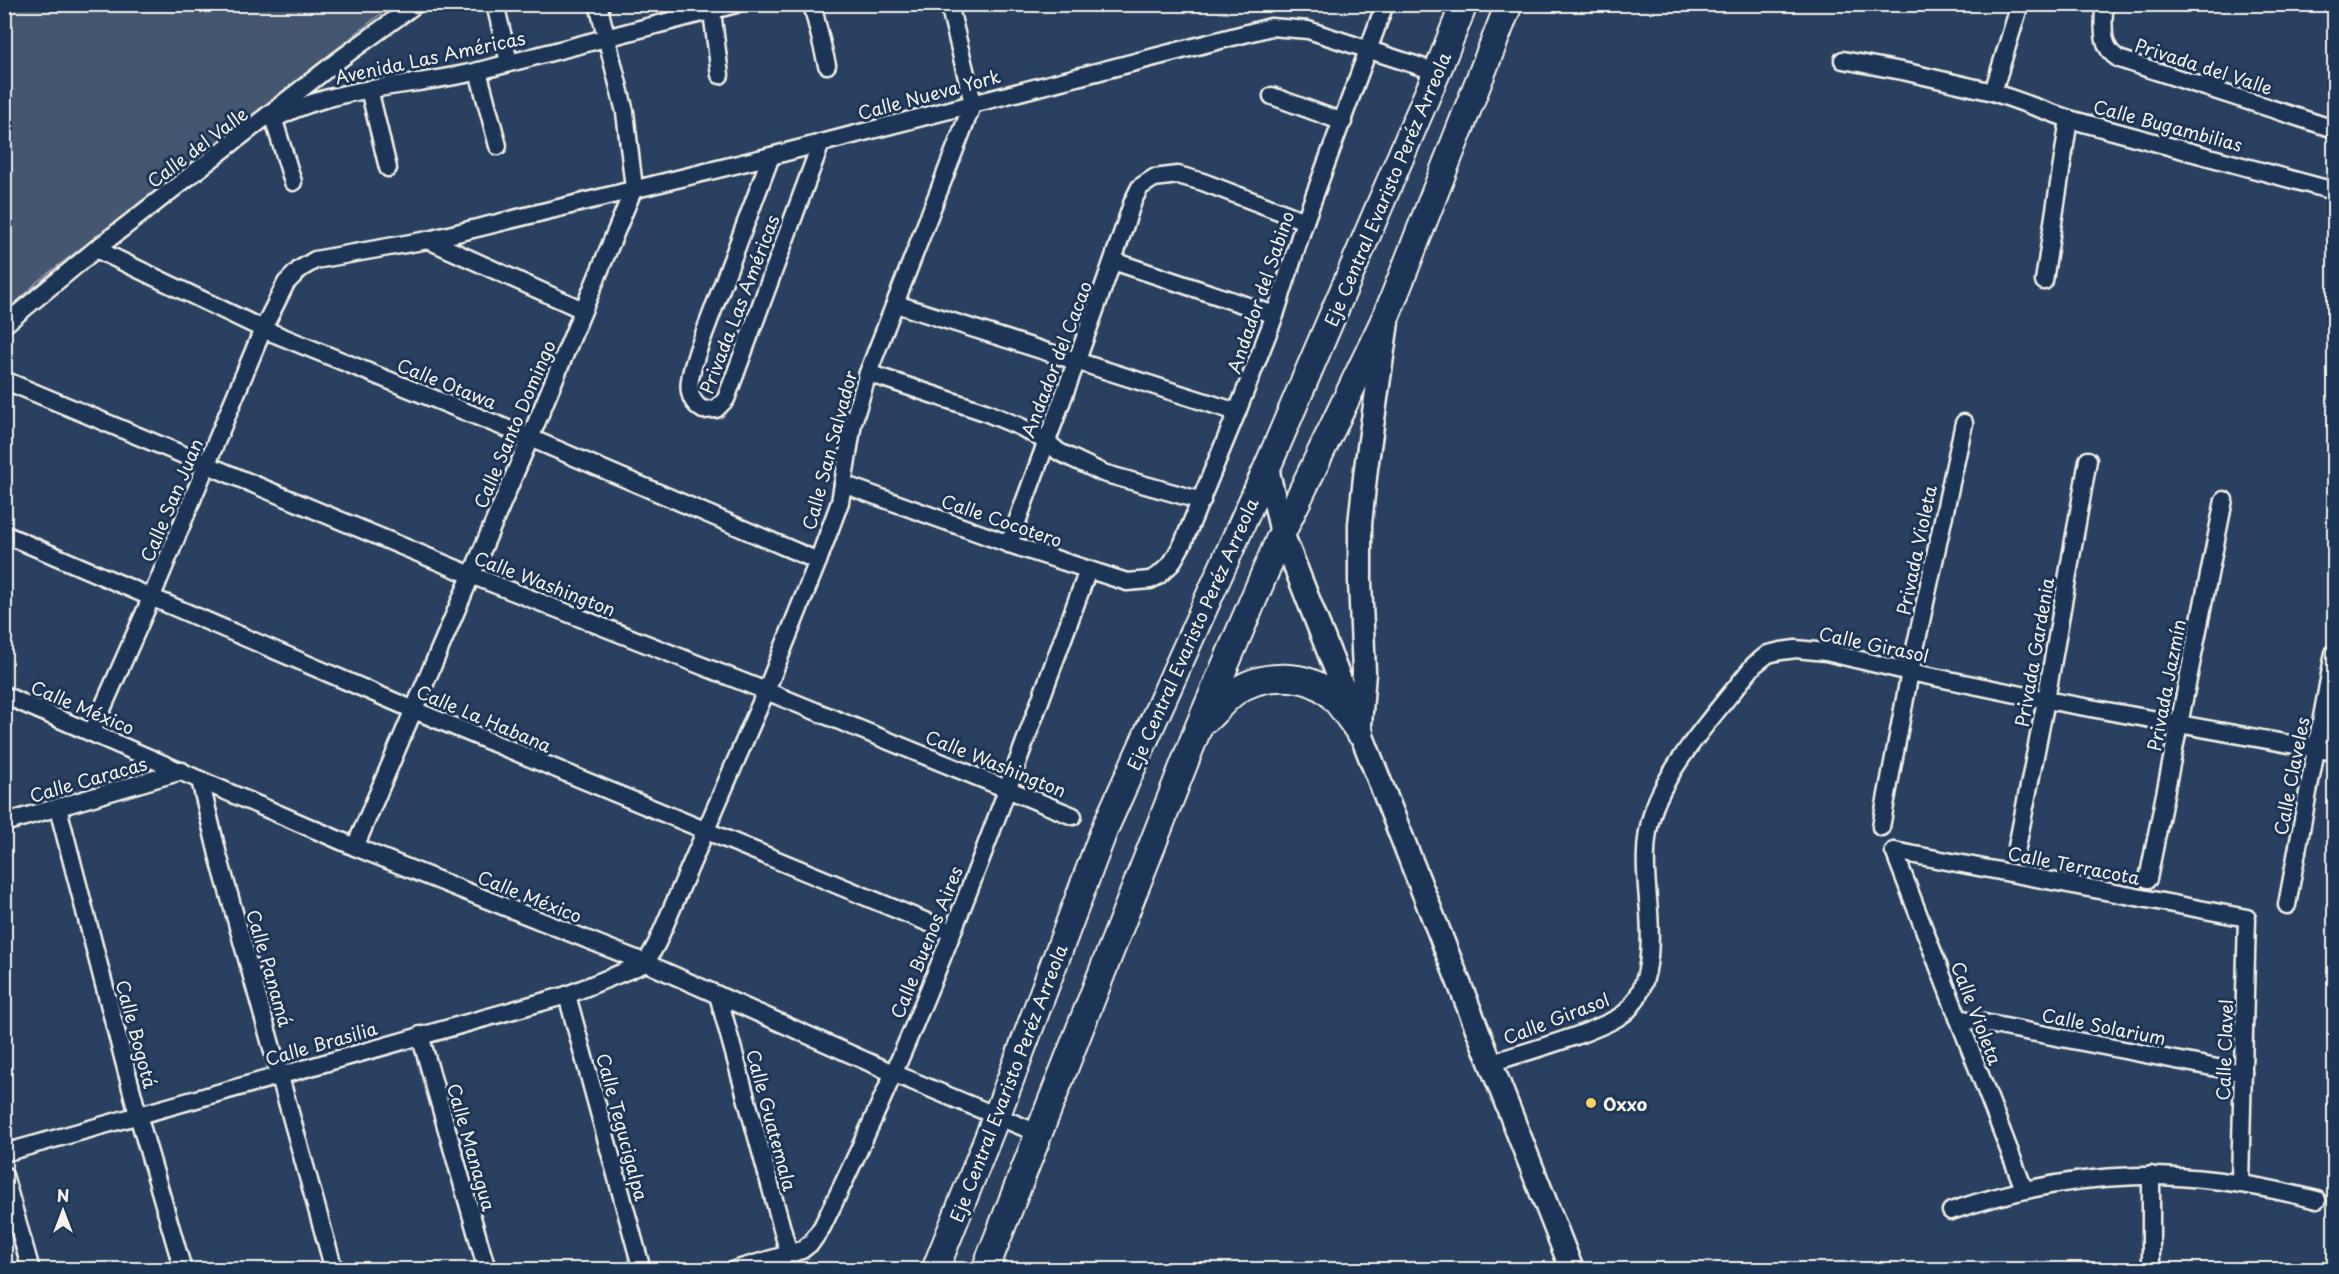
<svg xmlns="http://www.w3.org/2000/svg" width="2339" height="1274" font-family="'Playpen Sans',sans-serif">
  <style>
    .green { fill: #445771; stroke: #9ca4ac; stroke-width: 1.5 }
    .lines { fill: none; stroke-linecap: round; stroke-linejoin: round }
    .minor-casing { stroke: #f4f1e8; stroke-width: 21 }
    .secondary-casing { stroke: #f4f1e8; stroke-width: 27 }
    .primary-casing { stroke: #f4f1e8; stroke-width: 30 }
    .minor { stroke: #1d3557; stroke-width: 16 }
    .secondary { stroke: #1d3557; stroke-width: 22 }
    .primary { stroke: #1d3557; stroke-width: 26 }
    .poi-dot { fill: #ffd166; stroke: #1d3557; stroke-width: 2 }
    .labels { text-anchor: middle; dominant-baseline: central; stroke-width: 6; stroke-linejoin: round; paint-order: stroke }
    .street-label { font-size: 18px; fill: #f4f1e8; stroke: #1d3557 }
    .poi-label { font-size: 18px; font-weight: bold; fill: #f4f1e8; stroke: #1d3557; text-anchor: start }
  </style>
  <rect width="100%" height="100%" fill="#2a4060"/>
  <filter id="ink" filterUnits="userSpaceOnUse"><feTurbulence type="fractalNoise" baseFrequency=".0167" numOctaves="2"/><feDisplacementMap in="SourceGraphic" scale="12" xChannelSelector="R" yChannelSelector="G"/><feConvolveMatrix kernelMatrix="1 2 1 2 8 2 1 2 1" color-interpolation-filters="sRGB"/></filter>
  <g filter="url(#ink)">
    <!-- green -->
    <polygon class="green" points="5,5 392,5 225,138 37,282 5,316"/>
    <g class="lines">
      <!-- minor casing -->
      <g class="minor-casing">
        <g id="minor">
          <polyline points="495,4 509,62"/>
          <polyline points="812,4 827,65"/>
          <path d="M2104,4C2104,25 2099,47 2119,59L2334,129"/>
          <polyline points="712,11 720,75"/>
          <polyline points="1843,60 1907,72 1993,92 2069,119 2334,191"/>
          <polyline points="478,71 498,146"/>
          <polyline points="369,89 388,168"/>
          <polyline points="1993,92 2020,4"/>
          <polyline points="1272,96 1343,122"/>
          <polyline points="272,114 293,182"/>
          <path d="M280,116C342,85 413,87 479,71C565,49 650,26 736,4"/>
          <path d="M771,156L698,350C692,370 680,396 703,410L716,409L726,399L821,143"/>
          <polyline points="428,240 583,310"/>
          <polyline points="96,249 263,329 530,438 818,561"/>
          <polyline points="1113,261 1275,315"/>
          <polyline points="2044,281 2069,119"/>
          <polyline points="896,304 1237,412"/>
          <polyline points="4,325 96,249 336,62 416,4"/>
          <polyline points="868,373 985,412 1021,427 1046,441 1059,452 1103,473 1202,501"/>
          <polyline points="4,380 471,575 766,691 1073,816"/>
          <polyline points="843,484 1009,544 1127,582 1150,580 1158,576 1171,564 1183,543 1237,412 1275,315 1305,221 1385,4"/>
          <polyline points="4,534 414,710 951,932"/>
          <path d="M1009,544C1050,430 1095,317 1133,201L1140,187L1154,178L1178,175L1203,182L1305,221"/>
          <polyline points="4,695 355,847 646,963 893,1073 1040,1134"/>
          <polyline points="92,732 152,596 263,329 286,283 300,269 315,260 428,240 771,156 1271,27 1308,30 1437,72"/>
          <polyline points="200,780 218,855 334,1270"/>
          <polyline points="58,808 138,1115 183,1270"/>
          <polyline points="4,823 182,771"/>
          <polyline points="1881,827 1910,672 1964,423"/>
          <polyline points="355,847 530,438 634,188 625,112 598,4"/>
          <polyline points="1894,851 2247,918 2240,1182"/>
          <polyline points="1894,851 2024,1189"/>
          <polyline points="2016,852 2046,700 2088,460"/>
          <polyline points="2148,879 2224,500"/>
          <polyline points="2287,905 2334,653"/>
          <polyline points="567,995 642,1270"/>
          <polyline points="718,995 789,1254"/>
          <polyline points="1958,1018 2243,1073"/>
          <polyline points="420,1035 487,1270"/>
          <path d="M1491,1063C1521,1053 1607,1030 1627,1011C1652,985 1651,944 1649,911C1646,877 1642,844 1653,811C1669,763 1722,706 1754,665L1768,654L1781,651L1796,649L1826,652L1910,672L2046,700L2334,752"/>
          <polyline points="4,1153 567,995 646,963 657,943 766,691 818,561 840,502 853,423 868,373 973,103 949,4"/>
          <polyline points="4,1175 31,1270"/>
          <polyline points="2151,1175 2151,1270"/>
          <path d="M1951,1211C2081,1167 2185,1166 2317,1200"/>
          <path d="M734,1270L802,1250L811,1243L822,1227C927,1016 1007,792 1088,570"/>
        </g>
      </g>
      <!-- secondary casing -->
      <g class="secondary-casing">
        <g id="secondary">
          <polyline points="1267,468 1282,533 1572,1270"/>
          <polyline points="1360,725 1364,672 1360,581 1360,524 1366,468 1387,322"/>
        </g>
      </g>
      <!-- primary casing -->
      <g class="primary-casing">
        <g id="primary">
          <path d="M1208,718C1217,710 1225,699 1235,692C1262,673 1307,672 1331,695C1342,706 1351,721 1360,733"/>
          <polyline points="935,1270 997,1115 1105,828 1267,468 1437,72 1464,4"/>
          <polyline points="985,1270 1199,726 1282,533 1388,312 1509,4"/>
        </g>
      </g>
      <!-- minor -->
      <use href="#minor" class="minor"/>
      <!-- secondary -->
      <use href="#secondary" class="secondary"/>
      <!-- primary -->
      <use href="#primary" class="primary"/>
    </g>
  </g>
  <!-- markers -->
  <circle class="poi-dot" cx="1591" cy="1103" r="6"/>
  <g class="labels">
    <!-- street labels -->
    <g class="street-label">
      <text transform="translate(430 57) rotate(-12)">Avenida Las Américas</text>
      <text transform="translate(2204 66) rotate(18)">Privada del Valle</text>
      <text transform="translate(929 94) rotate(-15)">Calle Nueva York</text>
      <text transform="translate(2168 125) rotate(15)">Calle Bugambilias</text>
      <text transform="translate(197 147) rotate(-37)">Calle del Valle</text>
      <text transform="translate(1387 189) rotate(-67)">Eje Central Evaristo Peréz Arreola</text>
      <text transform="translate(1260 292) rotate(-71)">Andador del Sabino</text>
      <text transform="translate(739 304) rotate(-69)">Privada Las Américas</text>
      <text transform="translate(1056 359) rotate(-69)">Andador del Cacao</text>
      <text transform="translate(447 383) rotate(22)">Calle Otawa</text>
      <text transform="translate(514 424) rotate(-67)">Calle Santo Domingo</text>
      <text transform="translate(829 450) rotate(-75)">Calle San Salvador</text>
      <text transform="translate(171 500) rotate(-67)">Calle San Juan</text>
      <text transform="translate(1002 520) rotate(19)">Calle Cocotero</text>
      <text transform="translate(1916 550) rotate(-78)">Privada Violeta</text>
      <text transform="translate(545 583) rotate(21)">Calle Washington</text>
      <text transform="translate(1192 634) rotate(-66)">Eje Central Evaristo Peréz Arreola</text>
      <text transform="translate(1874 644) rotate(12)">Calle Girasol</text>
      <text transform="translate(2034 652) rotate(-80)">Privada Gardenia</text>
      <text transform="translate(2166 685) rotate(-79)">Privada Jazmín</text>
      <text transform="translate(83 707) rotate(23)">Calle México</text>
      <text transform="translate(484 718) rotate(23)">Calle La Habana</text>
      <text transform="translate(996 763) rotate(22)">Calle Washington</text>
      <text transform="translate(2291 776) rotate(-79)">Calle Claveles</text>
      <text transform="translate(88 779) rotate(-16)">Calle Caracas</text>
      <text transform="translate(2074 865) rotate(11)">Calle Terracota</text>
      <text transform="translate(530 896) rotate(22)">Calle México</text>
      <text transform="translate(926 942) rotate(-68)">Calle Buenos Aires</text>
      <text transform="translate(270 968) rotate(74)">Calle Panamá</text>
      <text transform="translate(1977 1013) rotate(69)">Calle Violeta</text>
      <text transform="translate(1556 1018) rotate(-21)">Calle Girasol</text>
      <text transform="translate(2104 1026) rotate(11)">Calle Solarium</text>
      <text transform="translate(137 1034) rotate(75)">Calle Bogotá</text>
      <text transform="translate(321 1043) rotate(-16)">Calle Brasilia</text>
      <text transform="translate(2224 1050) rotate(-88)">Calle Clavel</text>
      <text transform="translate(1008 1083) rotate(-69)">Eje Central Evaristo Peréz Arreola</text>
      <text transform="translate(772 1120) rotate(75)">Calle Guatemala</text>
      <text transform="translate(623 1127) rotate(75)">Calle Tegucigalpa</text>
      <text transform="translate(472 1147) rotate(74)">Calle Managua</text>
    </g>
    <!-- poi labels -->
    <g class="poi-label">
      <text x="1603" y="1103">Oxxo</text>
    </g>
  </g>
  <!-- margin -->
  <rect width="2339" height="1274" fill="none" stroke="#1d3557" stroke-width="24"/>
  <rect x="12" y="12" width="2315" height="1250" fill="none" stroke="#f4f1e8" stroke-width="2" filter="url(#ink)"/>
  <!-- north arrow -->
  <g transform="translate(63 1211)" stroke="#1d3557" stroke-width="4.5" paint-order="stroke">
  <path d="M0-4.5L10 22L0 15L-10 22Z" fill="#f4f1e8"/>
  <text y="-9" font-size="16" font-weight="bold" text-anchor="middle" fill="#f4f1e8">N</text>
  </g>
</svg>
